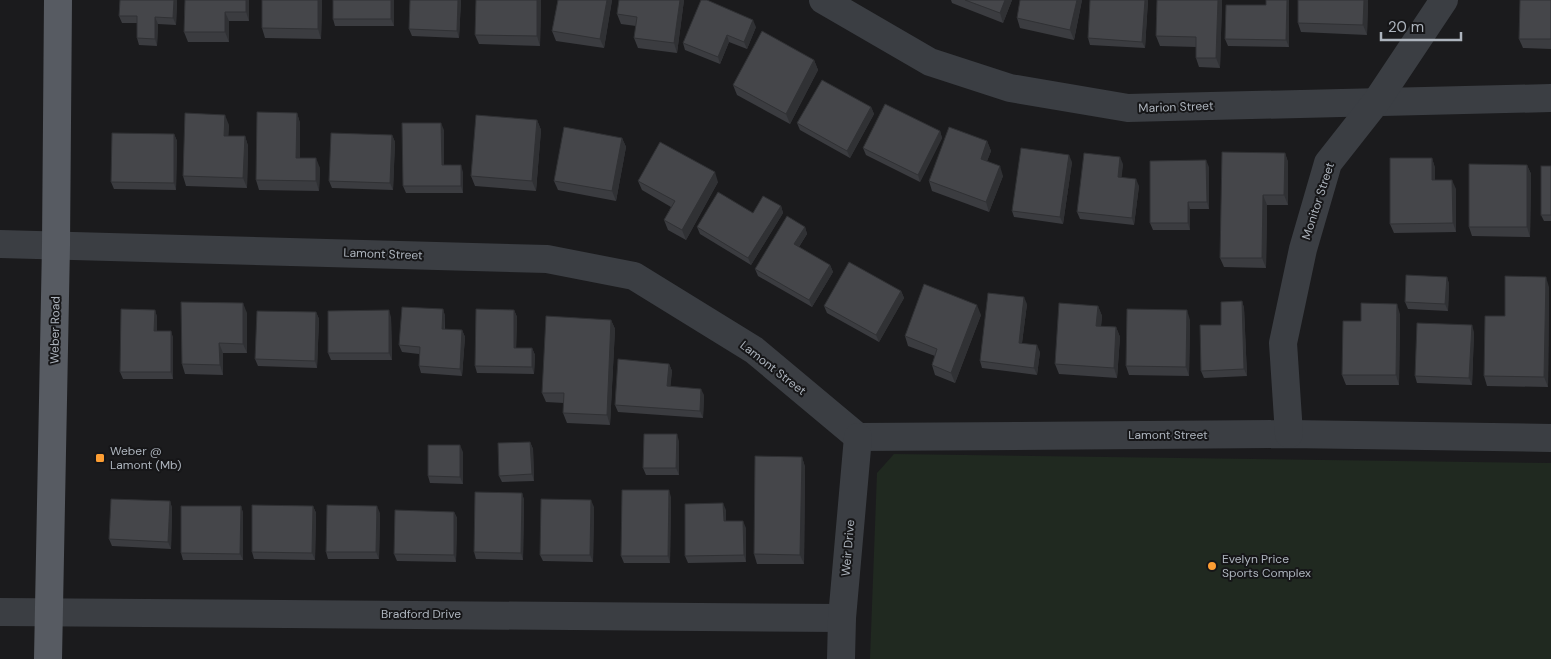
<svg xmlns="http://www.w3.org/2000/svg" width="1551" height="659" font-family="'DM Sans',sans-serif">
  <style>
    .green { fill: #202920 }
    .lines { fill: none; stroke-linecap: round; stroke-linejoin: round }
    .minor { stroke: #3b3e43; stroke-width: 28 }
    .major { stroke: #575b62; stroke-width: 28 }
    .wall { fill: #3b3c40 }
    .shaded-wall { fill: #303134 }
    .building { fill: #45464a; stroke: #303134 }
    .poi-dot { fill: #fd9e33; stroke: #161618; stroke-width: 2 }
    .labels { text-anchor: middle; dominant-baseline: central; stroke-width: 4; stroke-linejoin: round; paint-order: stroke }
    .street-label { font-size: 12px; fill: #adb4bd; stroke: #161618 }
    .poi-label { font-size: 12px; fill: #adb4bd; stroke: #161618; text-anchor: start }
  </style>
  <rect width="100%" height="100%" fill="#1b1b1d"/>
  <!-- green -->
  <polygon class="green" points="894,454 1551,463 1551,659 870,659 877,473"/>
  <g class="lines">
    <!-- minor -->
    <g class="minor">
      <polyline points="823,0 930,62 1010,88 1128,108 1551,98"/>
      <polyline points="0,244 547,259 634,276 754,350 858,437 1289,434 1551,438"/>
      <polyline points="1289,434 1283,343 1303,249 1328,163 1376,102 1444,0"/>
      <polyline points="0,612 842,618"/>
      <polyline points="841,659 842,618 858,437"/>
    </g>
    <!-- major -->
    <polyline class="major" points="48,659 56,245 58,0"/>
  </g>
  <!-- wall -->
  <g class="wall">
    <polygon points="120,0 177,0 176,25 158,24 157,46 139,45 137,38 137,23 122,23 119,16"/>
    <polygon points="185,0 249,0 249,21 229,21 229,42 188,42 184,32"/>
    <polygon points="322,0 321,39 265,38 262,28"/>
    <polygon points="394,0 394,26 335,26 333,19"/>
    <polygon points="410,0 461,0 459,38 412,36 409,29"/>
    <polygon points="476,0 541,0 540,46 479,44 475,35"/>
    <polygon points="558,0 612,0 604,48 556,41 552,31"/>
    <polygon points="684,0 677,53 638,48 634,38 636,26 621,24 617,14"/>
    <polygon points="951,0 1012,0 1003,23 952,3"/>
    <polygon points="1082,0 1074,40 1020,28 1017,18"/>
    <polygon points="1090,0 1148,0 1145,48 1090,45 1088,38"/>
    <polygon points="1157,0 1222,0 1220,68 1199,67 1196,58 1196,47 1160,46 1156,36"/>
    <polygon points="1266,0 1289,0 1289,47 1228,46 1225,39 1266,5"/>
    <polygon points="1368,0 1367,35 1301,32 1298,23"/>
    <polygon points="1551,0 1551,49 1523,48 1519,39"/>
    <polygon points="756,27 747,49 729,42 720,64 685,50 683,43"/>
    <polygon points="814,60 818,70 790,124 737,95 733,85"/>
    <polygon points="871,107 874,114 850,158 800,130 797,123"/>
    <polygon points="297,113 300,123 300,158 320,168 319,191 259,190 256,180"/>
    <polygon points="537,120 541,130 536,191 475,186 471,176"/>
    <polygon points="229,125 228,136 245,136 248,146 247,188 186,186 183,176"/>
    <polygon points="444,130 444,165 463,172 463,193 406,193 403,186"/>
    <polygon points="940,131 942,138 920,182 866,155 863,148"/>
    <polygon points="174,134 177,141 176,190 114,189 111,182"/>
    <polygon points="392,135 395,142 393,190 332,188 329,181"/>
    <polygon points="622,138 626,147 616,201 558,190 554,181"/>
    <polygon points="987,141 991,151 987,161 1003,176 989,212 932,191 929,181"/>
    <polygon points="1285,153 1288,162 1288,205 1267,205 1266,268 1224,267 1220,258"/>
    <polygon points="1432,158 1435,168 1435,180 1456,189 1456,232 1394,233 1390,224"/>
    <polygon points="1072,162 1063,224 1014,217 1012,211"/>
    <polygon points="1123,164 1121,177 1139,186 1134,225 1080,219 1077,212"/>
    <polygon points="1527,165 1531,174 1530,237 1472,236 1469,227"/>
    <polygon points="1551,166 1551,221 1544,221 1541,215"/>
    <polygon points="1209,167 1209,209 1190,209 1190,230 1153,230 1150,223"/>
    <polygon points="638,181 718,182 686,240 668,230 664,220 671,207 642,190"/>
    <polygon points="781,206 783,213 751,265 700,234 697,227"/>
    <polygon points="805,227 807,234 799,247 830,265 833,272 812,307 758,276 755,269"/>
    <polygon points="1447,277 1449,284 1448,311 1408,309 1405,302"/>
    <polygon points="1549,287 1548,387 1487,386 1484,376 1505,316"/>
    <polygon points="901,291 904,298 879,342 827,313 824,306"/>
    <polygon points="1242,301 1244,308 1247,376 1204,378 1201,371 1221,325"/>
    <polygon points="1027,304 1022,343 1040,352 1037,375 982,368 980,361"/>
    <polygon points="1098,306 1102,316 1101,326 1116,327 1120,337 1117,378 1059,374 1055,364"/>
    <polygon points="443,309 445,316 445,329 462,330 465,337 462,376 421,373 419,366 419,354 402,352 399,345"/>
    <polygon points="155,310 157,317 157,331 171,331 173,338 173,379 123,379 120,372"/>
    <polygon points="514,310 517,317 516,348 532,348 535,355 534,374 477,373 475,366"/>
    <polygon points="316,312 319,319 317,368 258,366 255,359"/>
    <polygon points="247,313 247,353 223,353 223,375 185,374 182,364"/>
    <polygon points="1400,314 1399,385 1346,385 1342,375 1361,321"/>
    <polygon points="981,315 955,383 935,375 932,365 935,356 908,346 905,336"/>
    <polygon points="391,317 392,360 331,360 328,353"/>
    <polygon points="611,320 615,329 610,425 567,423 563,413 564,403 546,402 542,393"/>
    <polygon points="1190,320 1189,376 1129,375 1126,366"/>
    <polygon points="1474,332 1472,385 1417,383 1415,376"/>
    <polygon points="669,364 672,371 670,386 704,395 703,418 618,412 615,405"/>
    <polygon points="679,441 679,475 646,475 643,468"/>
    <polygon points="530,442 533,449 534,481 502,482 499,476"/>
    <polygon points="463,452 463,484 430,483 428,476"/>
    <polygon points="802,457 805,467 804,564 757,564 754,554"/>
    <polygon points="522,493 524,500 523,560 476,559 474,552"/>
    <polygon points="671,497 670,563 624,563 621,556"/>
    <polygon points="170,501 172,508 171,549 112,546 109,539"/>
    <polygon points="241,506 243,513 243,560 183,560 181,553"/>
    <polygon points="313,506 316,513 315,560 254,559 252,552"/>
    <polygon points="594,507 593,562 543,561 540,555"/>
    <polygon points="726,510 726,521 746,528 746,562 688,563 685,556"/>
    <polygon points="454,512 457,518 456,562 397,561 394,554"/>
    <polygon points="380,513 379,559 328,559 326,552"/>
  </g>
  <!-- shaded-wall -->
  <g class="shaded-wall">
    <polygon points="174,0 177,0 176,25 173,18"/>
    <polygon points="246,0 249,0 249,21 246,12"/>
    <polygon points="318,0 322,0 321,39 318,29"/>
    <polygon points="391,0 394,0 394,26 391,19"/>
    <polygon points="458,0 461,0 459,38 457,31"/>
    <polygon points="537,0 541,0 540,46 537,36"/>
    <polygon points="607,0 612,0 604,48 600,39"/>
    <polygon points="680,0 684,0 677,53 674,43"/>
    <polygon points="1005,0 1012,0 1003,23 1000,13"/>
    <polygon points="1077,0 1082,0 1074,40 1070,30"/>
    <polygon points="1145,0 1148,0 1145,48 1142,42"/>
    <polygon points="1218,0 1222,0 1220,68 1216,58"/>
    <polygon points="1287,0 1289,0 1289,47 1286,40"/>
    <polygon points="1364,0 1368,0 1367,35 1363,25"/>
    <polygon points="225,12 229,21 229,42 225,32"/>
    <polygon points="155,17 158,24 157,46 155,39"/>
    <polygon points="753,20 756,27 747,49 744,42"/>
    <polygon points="727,35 729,42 720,64 718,57"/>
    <polygon points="814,60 818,70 790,124 786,114"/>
    <polygon points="871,107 874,114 850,158 847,151"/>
    <polygon points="297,113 300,123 300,168 296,158"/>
    <polygon points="225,115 229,125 228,145 224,136"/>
    <polygon points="537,120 541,130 536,191 532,181"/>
    <polygon points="441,123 444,130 444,172 442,165"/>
    <polygon points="940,131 942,138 920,182 918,175"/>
    <polygon points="174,134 177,141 176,190 174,183"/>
    <polygon points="392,135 395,142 393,190 390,183"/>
    <polygon points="245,136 248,146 247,188 243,178"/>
    <polygon points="622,138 626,147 616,201 612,191"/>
    <polygon points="987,141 991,151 984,169 981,159"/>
    <polygon points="1285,153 1288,162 1288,205 1284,195"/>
    <polygon points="1069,155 1072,162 1063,224 1060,217"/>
    <polygon points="1120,157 1123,164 1121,184 1118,177"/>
    <polygon points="316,158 320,168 319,191 316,181"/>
    <polygon points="1432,158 1435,168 1435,189 1432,180"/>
    <polygon points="1206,160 1209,167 1209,209 1207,202"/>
    <polygon points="461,165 463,172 463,193 461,186"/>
    <polygon points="1527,165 1531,174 1530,237 1527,227"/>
    <polygon points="1000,166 1003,176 989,212 986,202"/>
    <polygon points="715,172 718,182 686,240 682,230"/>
    <polygon points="1136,179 1139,186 1134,225 1132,218"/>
    <polygon points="1452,180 1456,189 1456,232 1453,223"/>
    <polygon points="1263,195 1267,205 1266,268 1262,258"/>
    <polygon points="1188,202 1190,209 1190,230 1188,223"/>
    <polygon points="781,206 783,213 751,265 748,258"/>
    <polygon points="805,227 807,234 796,251 794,244"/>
    <polygon points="830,265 833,272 812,307 809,300"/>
    <polygon points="1447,277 1449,284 1448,311 1445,304"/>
    <polygon points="1546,277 1549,287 1548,387 1544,377"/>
    <polygon points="901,291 904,298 879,342 876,335"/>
    <polygon points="1024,297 1027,304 1021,350 1019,343"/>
    <polygon points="1242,301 1244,308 1247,376 1244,369"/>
    <polygon points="243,303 247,313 247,353 243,344"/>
    <polygon points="1397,304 1400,314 1399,385 1396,375"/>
    <polygon points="977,305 981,315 955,383 951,373"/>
    <polygon points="1098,306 1102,316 1100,336 1096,326"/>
    <polygon points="443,309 445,316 444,336 442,329"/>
    <polygon points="155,310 157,317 157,338 154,331"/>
    <polygon points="389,310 391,317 392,360 389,353"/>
    <polygon points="514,310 517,317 516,355 514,348"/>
    <polygon points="1187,310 1190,320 1189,376 1186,367"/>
    <polygon points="316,312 319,319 317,368 315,361"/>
    <polygon points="611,320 615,329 610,425 607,415"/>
    <polygon points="1472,325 1474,332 1472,385 1469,378"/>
    <polygon points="1116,327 1120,337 1117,378 1114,368"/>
    <polygon points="462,330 465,337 462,376 460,369"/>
    <polygon points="171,331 173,338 173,379 171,372"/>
    <polygon points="219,343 223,353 223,375 220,365"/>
    <polygon points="1037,345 1040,352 1037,375 1034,368"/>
    <polygon points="532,348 535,355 534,374 532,367"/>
    <polygon points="669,364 672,371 670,393 667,386"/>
    <polygon points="701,389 704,395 703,418 700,411"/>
    <polygon points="677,434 679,441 679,475 676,468"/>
    <polygon points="530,442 533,449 534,481 532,474"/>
    <polygon points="460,445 463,452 463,484 460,477"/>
    <polygon points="802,457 805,467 804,564 800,555"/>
    <polygon points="669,490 671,497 670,563 668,556"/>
    <polygon points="522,493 524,500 523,560 521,553"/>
    <polygon points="591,500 594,507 593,562 590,555"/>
    <polygon points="170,501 172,508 171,549 168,542"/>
    <polygon points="723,503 726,510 726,528 724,521"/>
    <polygon points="241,506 243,513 243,560 240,554"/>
    <polygon points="313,506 316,513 315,560 312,553"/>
    <polygon points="377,506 380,513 379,559 376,552"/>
    <polygon points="454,512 457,518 456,562 454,555"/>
    <polygon points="743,521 746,528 746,562 744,555"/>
  </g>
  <!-- building -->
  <g class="building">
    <polygon points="120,0 174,0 173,18 155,17 155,39 137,38 137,16 119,16"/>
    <polygon points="185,0 246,0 246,12 225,12 225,32 184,32"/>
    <polygon points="262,0 318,0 318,29 262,28"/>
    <rect x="333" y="0" width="58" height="19"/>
    <polygon points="410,0 458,0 457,31 409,29"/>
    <polygon points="476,0 537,0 537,36 475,35"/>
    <polygon points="558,0 607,0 600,39 552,31"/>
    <polygon points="619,0 680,0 674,43 634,38 637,17 617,14"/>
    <polygon points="701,0 707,0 753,20 744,42 727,35 718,57 683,43"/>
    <polygon points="965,0 1005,0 1000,13"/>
    <polygon points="1020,0 1077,0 1070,30 1017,18"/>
    <polygon points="1090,0 1145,0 1142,42 1088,38"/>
    <polygon points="1157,0 1218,0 1216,58 1196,58 1196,37 1156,36"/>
    <polygon points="1266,0 1287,0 1286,40 1225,39 1226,5 1266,5"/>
    <polygon points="1298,0 1364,0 1363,25 1298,23"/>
    <polygon points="1520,0 1551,0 1551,39 1519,39"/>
    <polygon points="762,31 814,60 786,114 733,85"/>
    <polygon points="822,80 871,107 847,151 797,123"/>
    <polygon points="885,104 940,131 918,175 863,148"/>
    <polygon points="257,112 297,113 296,158 316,158 316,181 256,180"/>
    <polygon points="185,113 225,115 224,136 245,136 243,178 183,176"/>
    <polygon points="476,115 537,120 532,181 471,176"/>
    <polygon points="402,123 441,123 442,165 461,165 461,186 403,186"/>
    <polygon points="564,127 622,138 612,191 554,181"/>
    <polygon points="949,127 987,141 981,159 1000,166 986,202 929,181"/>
    <polygon points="112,133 174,134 174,183 111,182"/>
    <polygon points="331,133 392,135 390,183 329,181"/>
    <polygon points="660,142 715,172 682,230 664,220 675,201 638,181"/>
    <polygon points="1021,148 1069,155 1060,217 1012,211"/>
    <polygon points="1222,152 1285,153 1284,195 1263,195 1262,258 1220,258"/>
    <polygon points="1084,153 1120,157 1118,177 1136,179 1132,218 1077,212"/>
    <polygon points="1390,158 1432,158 1432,180 1452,180 1453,223 1390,224"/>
    <polygon points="1206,160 1207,202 1188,202 1188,223 1150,223 1150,161"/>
    <polygon points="1469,164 1527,165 1527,227 1469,227"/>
    <rect x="1541" y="166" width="10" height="49"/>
    <polygon points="718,192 753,213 763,196 781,206 748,258 697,227"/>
    <polygon points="787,216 805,227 794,244 830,265 809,300 755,269"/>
    <polygon points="849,262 901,291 876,335 824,306"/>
    <polygon points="1406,275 1447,277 1445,304 1405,302"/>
    <polygon points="1505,276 1546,277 1544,377 1484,376 1485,316 1505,316"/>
    <polygon points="924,284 977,305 951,373 932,365 937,349 905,336"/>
    <polygon points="988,293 1024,297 1019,343 1037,345 1034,368 980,361"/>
    <polygon points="1242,301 1244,369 1201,371 1200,325 1221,325 1221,302"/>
    <polygon points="181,302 243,303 243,344 219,343 220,365 182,364"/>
    <polygon points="1059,303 1098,306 1096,326 1116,327 1114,368 1055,364"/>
    <polygon points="1361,303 1397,304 1396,375 1342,375 1343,321 1361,321"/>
    <polygon points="402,307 443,309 442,329 462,330 460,369 419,366 420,347 399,345"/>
    <polygon points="121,309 155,310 154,331 171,331 171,372 120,372"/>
    <polygon points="476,309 514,310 514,348 532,348 532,367 475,366"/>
    <polygon points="1127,309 1187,310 1186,367 1126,366"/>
    <polygon points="389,310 389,353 328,353 328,311"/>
    <polygon points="257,311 316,312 315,361 255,359"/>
    <polygon points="546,316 611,320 607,415 563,413 564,393 542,393"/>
    <polygon points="1417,323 1472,325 1469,378 1415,376"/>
    <polygon points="618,359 669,364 667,386 701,389 700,411 615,405"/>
    <polygon points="644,434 677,434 676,468 643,468"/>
    <polygon points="530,442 532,474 499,476 498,443"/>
    <polygon points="428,445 460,445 460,477 428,476"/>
    <polygon points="755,456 802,457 800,555 754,554"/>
    <polygon points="622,490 669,490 668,556 621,556"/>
    <polygon points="475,492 522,493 521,553 474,552"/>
    <polygon points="111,499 170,501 168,542 109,539"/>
    <polygon points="541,499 591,500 590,555 540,555"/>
    <polygon points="723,503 724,521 743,521 744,555 685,556 685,504"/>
    <polygon points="252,505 313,506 312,553 252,552"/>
    <polygon points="327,505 377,506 376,552 326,552"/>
    <polygon points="181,506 241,506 240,554 181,553"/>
    <polygon points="395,510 454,512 454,555 394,554"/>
  </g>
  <!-- markers -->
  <g class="poi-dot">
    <rect x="95" y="453" width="10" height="10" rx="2.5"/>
    <circle cx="1212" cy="566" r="5"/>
  </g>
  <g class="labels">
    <!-- street labels -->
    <g class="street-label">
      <text transform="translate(1176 107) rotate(-2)">Marion Street</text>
      <text transform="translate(1318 201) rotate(-72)">Monitor Street</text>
      <text transform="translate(383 254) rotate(2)">Lamont Street</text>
      <text transform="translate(55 330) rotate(-89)">Weber Road</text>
      <text transform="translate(773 368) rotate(38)">Lamont Street</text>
      <text x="1168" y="435">Lamont Street</text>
      <text transform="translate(848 548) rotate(-85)">Weir Drive</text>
      <text x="421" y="614">Bradford Drive</text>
    </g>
    <!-- poi labels -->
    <g class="poi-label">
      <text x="110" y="451">Weber @<tspan x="110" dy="14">Lamont (Mb)</tspan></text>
      <text x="1222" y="559">Evelyn Price<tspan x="1222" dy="14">Sports Complex</tspan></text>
    </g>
  </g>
  <!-- scale -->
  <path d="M1381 32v8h80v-8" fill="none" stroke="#adb4bd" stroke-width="2.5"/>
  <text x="1388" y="32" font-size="15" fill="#adb4bd" stroke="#161618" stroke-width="4" paint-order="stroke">20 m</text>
</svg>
